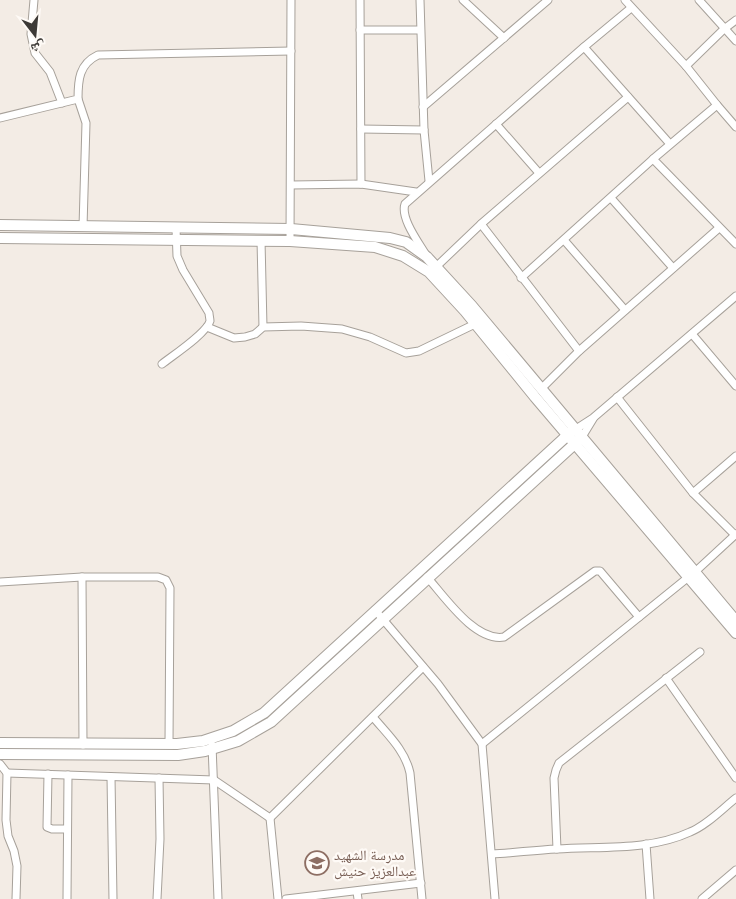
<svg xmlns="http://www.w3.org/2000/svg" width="736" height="899" font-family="Arial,'Noto Naskh Arabic',sans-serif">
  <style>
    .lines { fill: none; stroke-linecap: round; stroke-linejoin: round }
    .street-casing { stroke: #a7a19a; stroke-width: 9 }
    .secondary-casing { stroke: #a7a19a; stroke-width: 12 }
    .street { stroke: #fff; stroke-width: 7 }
    .secondary { stroke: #fff; stroke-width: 10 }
    .labels { text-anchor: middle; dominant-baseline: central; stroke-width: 4.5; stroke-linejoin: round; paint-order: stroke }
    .education-label { font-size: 14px; fill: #785e54; stroke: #fefaf6; text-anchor: start }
  </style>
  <rect width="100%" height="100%" fill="#f3ece5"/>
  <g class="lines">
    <!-- street casing -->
    <g class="street-casing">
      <g id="street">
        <polyline points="34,0 31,34 35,53 50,72 62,103"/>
        <polyline points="360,0 361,184"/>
        <polyline points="420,0 424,130 429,181"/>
        <polyline points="463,0 504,38"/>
        <polyline points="625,0 686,66 717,105 736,127"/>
        <polyline points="699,0 736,41"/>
        <polyline points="360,30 420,30"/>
        <polyline points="584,47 670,144"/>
        <polyline points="686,66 724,29 736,20"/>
        <polyline points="78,99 86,123 83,227"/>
        <polyline points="423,107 548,0"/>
        <path d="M0,118L78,99C78,80 79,64 98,55L291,51"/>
        <polyline points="496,124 539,173"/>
        <polyline points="361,129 424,130"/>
        <polyline points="653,159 736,244"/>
        <polyline points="291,185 361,184 416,192"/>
        <polyline points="611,198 673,268"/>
        <polyline points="481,224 579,351"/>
        <polyline points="261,240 263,327"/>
        <polyline points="564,240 625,310"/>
        <polyline points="290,241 291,0"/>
        <path d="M426,255C419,243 400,218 405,204L584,47L631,8"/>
        <polyline points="437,266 481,224 628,97"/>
        <polyline points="521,278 653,159 717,105"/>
        <polyline points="207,327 234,338 245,337 255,334 263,327 301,326 342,329 370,337 406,353 419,351 475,324"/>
        <polyline points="692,334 736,386"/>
        <path d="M162,364C172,356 207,333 210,321C210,319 209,315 209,313L183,270L177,256L176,228"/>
        <polyline points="541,389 579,351 719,228"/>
        <polyline points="617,397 693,493 735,535"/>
        <polyline points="576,429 593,418 736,296"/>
        <polyline points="582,437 593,419"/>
        <polyline points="693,493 736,456"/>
        <polyline points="82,577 83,745"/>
        <path d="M427,577C445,597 475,642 504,637L595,571H600L639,617"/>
        <polyline points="0,582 82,577 158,577 166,580 170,588 169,744"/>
        <polyline points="375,610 438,684 482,744 495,899"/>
        <polyline points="666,678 736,778"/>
        <path d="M373,717C388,735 405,750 410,773L422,899"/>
        <polyline points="482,744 696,571 736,534"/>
        <polyline points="212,745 218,899"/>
        <polyline points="0,764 7,773 6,820 8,836 14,851 17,866 16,899"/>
        <polyline points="7,773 214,780 270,818 423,667"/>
        <polyline points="48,774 47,827 52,829 67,829"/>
        <polyline points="111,777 113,899"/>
        <polyline points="270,818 278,899"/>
        <polyline points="646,844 650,899"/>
        <polyline points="557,849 554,778 556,770 559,763 700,652"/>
        <path d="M492,854C513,853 535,850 557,849C601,846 649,851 690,832C707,825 722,809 736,798"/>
        <polyline points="357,892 358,899"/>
        <polyline points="67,899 68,775"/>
        <polyline points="157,899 160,839 159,778"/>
        <polyline points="286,899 421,883"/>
        <polyline points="702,899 736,870"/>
      </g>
    </g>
    <!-- secondary casing -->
    <g class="secondary-casing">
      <g id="secondary">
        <polyline points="0,225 291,229 390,238 406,242 427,257 472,306 736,621"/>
        <polyline points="0,238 290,241 375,247 403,256 429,272 465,311 535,397 736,633"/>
        <polyline points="0,743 177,744 203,741 233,731 264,713 571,432"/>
        <polyline points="0,754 178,755 205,751 238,741 271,722 580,439"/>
      </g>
    </g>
    <!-- street -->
    <use href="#street" class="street"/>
    <!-- secondary -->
    <use href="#secondary" class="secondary"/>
  </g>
  <!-- icons -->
  <defs>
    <g id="school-ring" transform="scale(1.25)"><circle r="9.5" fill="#fefaf6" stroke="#8d6e63" stroke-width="1.5"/><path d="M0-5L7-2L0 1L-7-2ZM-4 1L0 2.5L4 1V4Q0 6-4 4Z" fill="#8d6e63"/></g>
  </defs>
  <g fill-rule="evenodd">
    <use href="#school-ring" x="317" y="863"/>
  </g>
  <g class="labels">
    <!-- education labels -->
    <g class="education-label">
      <text x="334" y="855">مدرسة الشهيد<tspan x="334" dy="16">عبدالعزيز حنيش</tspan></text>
    </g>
  </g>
  <!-- north arrow -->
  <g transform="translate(35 35) rotate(164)" stroke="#fefaf6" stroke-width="4" paint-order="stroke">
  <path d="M0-4L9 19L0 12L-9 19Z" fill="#3d3a37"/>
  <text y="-8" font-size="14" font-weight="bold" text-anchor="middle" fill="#3d3a37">ش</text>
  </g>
</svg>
